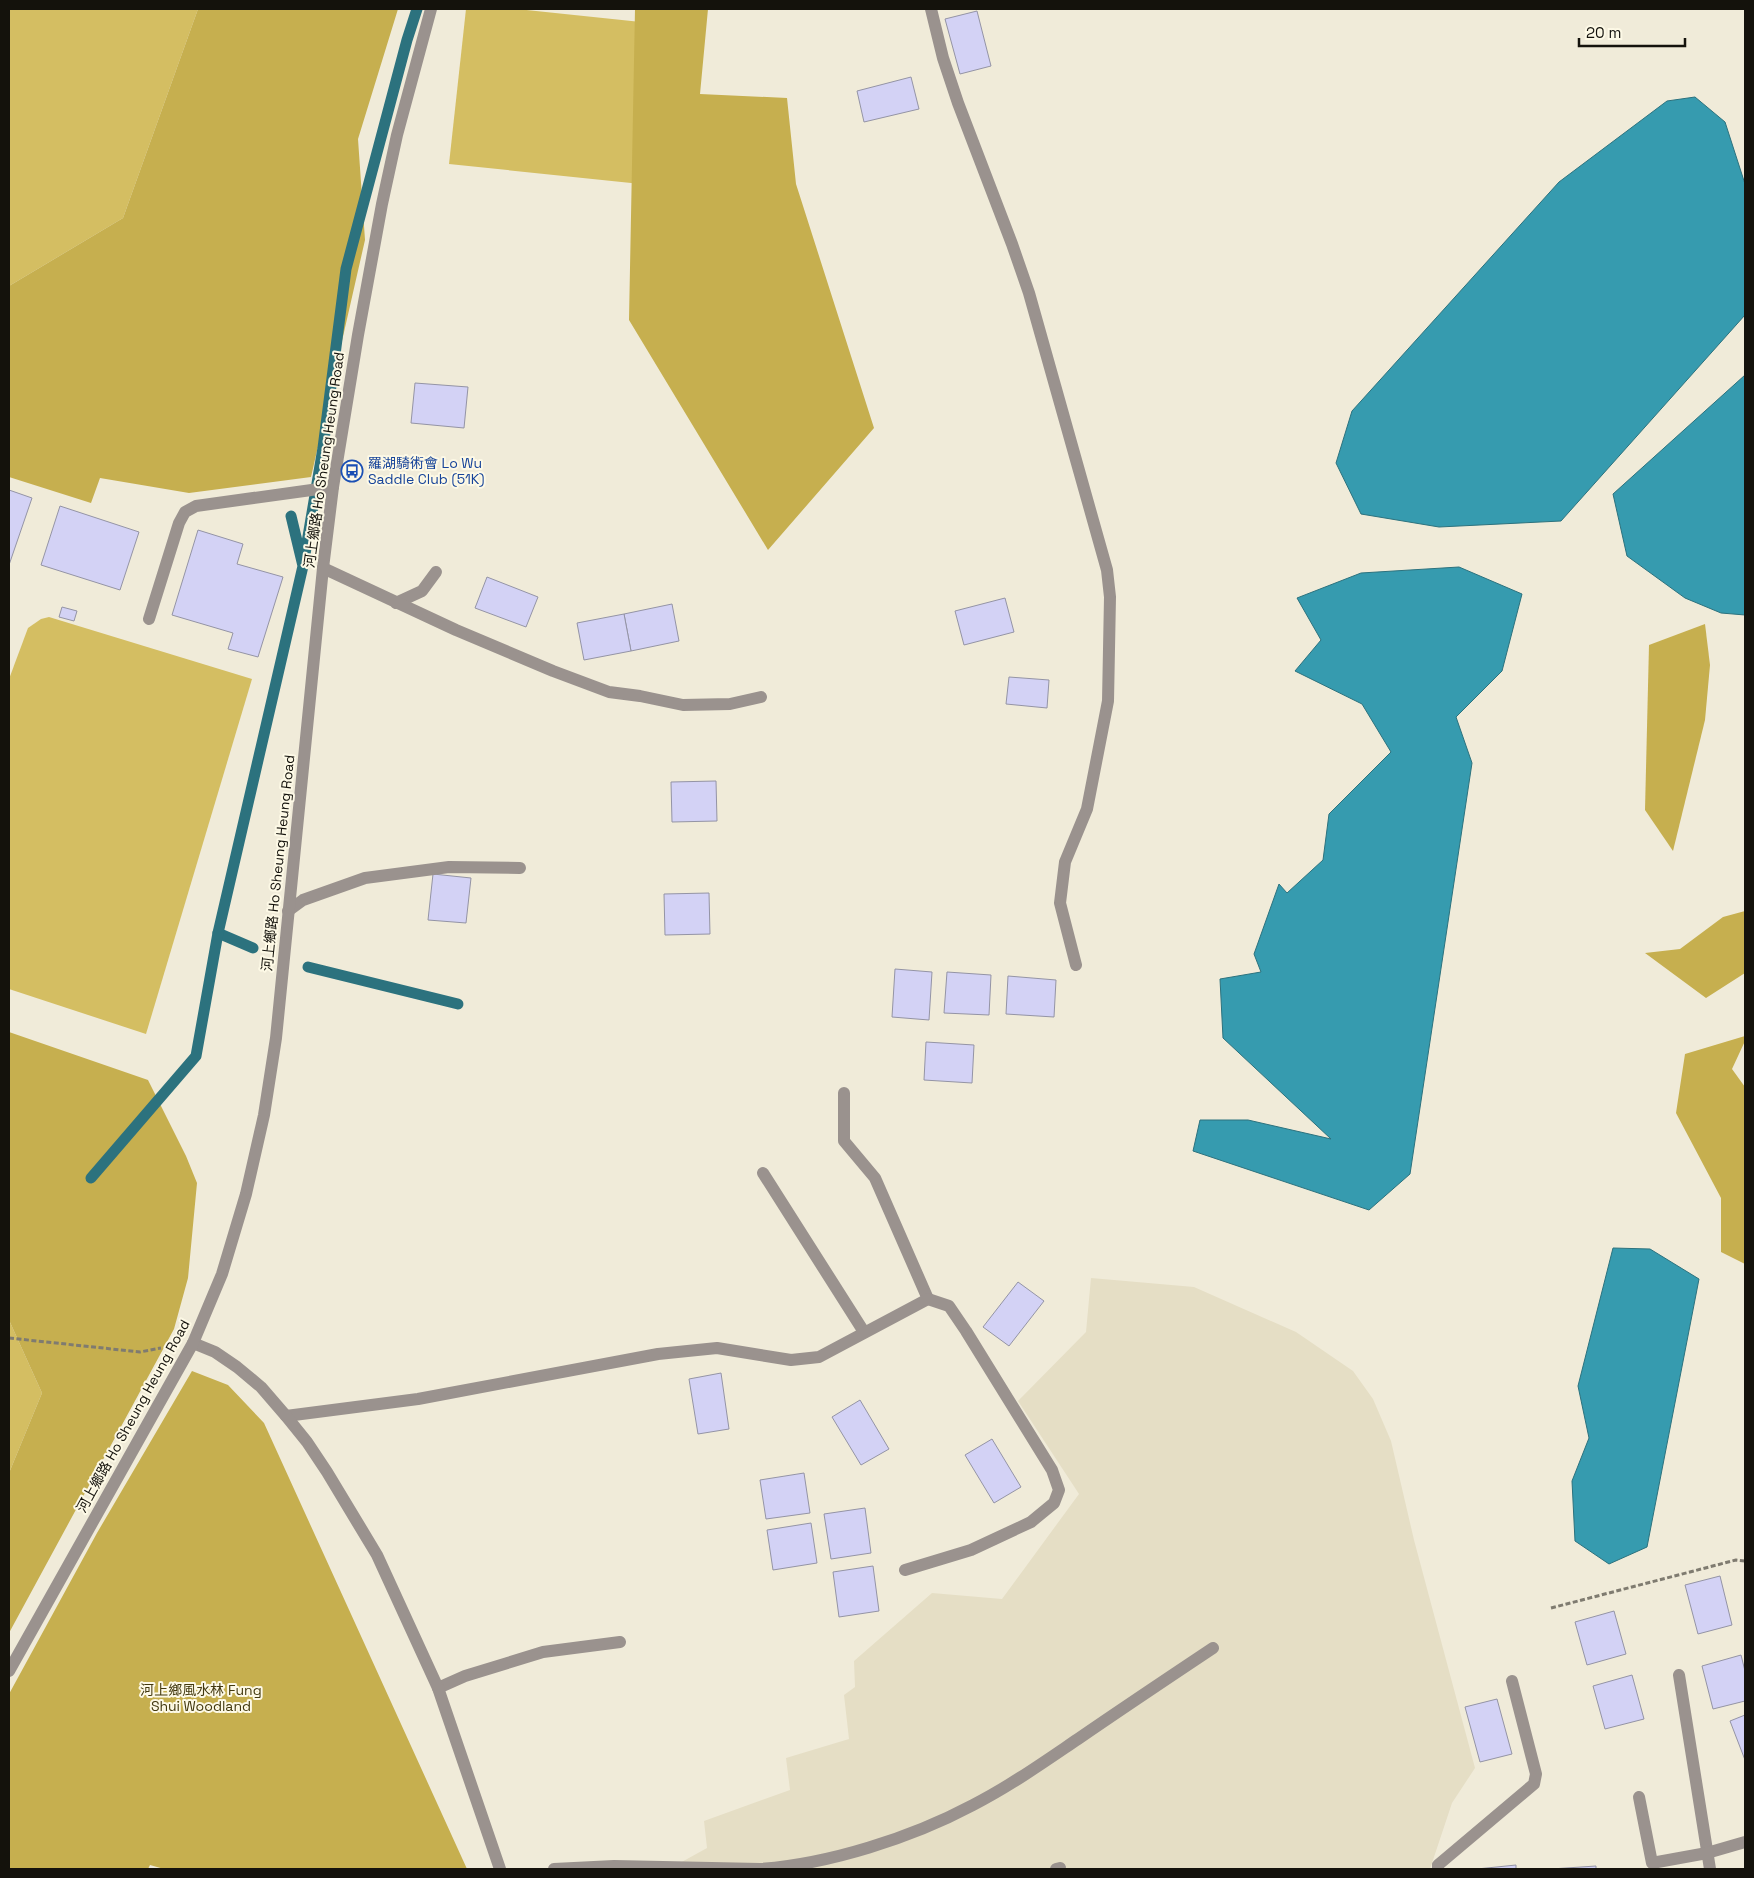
<svg xmlns="http://www.w3.org/2000/svg" width="1754" height="1878" font-family="'Space Grotesk','Noto Sans SC',sans-serif">
  <style>
    .built { fill: #e5dec5 }
    .green { fill: #d4be62 }
    .forest { fill: #c6af4f }
    .water { fill: #369baf; stroke: #2c727e }
    .lines { fill: none; stroke-linecap: round; stroke-linejoin: round }
    .stream { stroke: #2c727e; stroke-width: 11 }
    .building { fill: #d3d2f5; stroke: #9494a5 }
    .path { stroke: #7f7b70; stroke-width: 3; stroke-dasharray: 5 2.5; stroke-linecap: butt }
    .service { stroke: #9a928e; stroke-width: 12 }
    .minor { stroke: #9a928e; stroke-width: 12 }
    .labels { text-anchor: middle; dominant-baseline: central; stroke-width: 4; stroke-linejoin: round; paint-order: stroke }
    .street-label { font-size: 14px; fill: #14120c; stroke: #fdf9e6 }
    .transit-label { font-size: 14px; fill: #164399; stroke: #fdf9e6; text-anchor: start }
    .park-label { font-size: 14px; fill: #42380f; stroke: #fdf9e6 }
  </style>
  <rect width="100%" height="100%" fill="#f0ebd9"/>
  <!-- built -->
  <polygon class="built" points="1091,1278 1194,1287 1296,1332 1353,1371 1373,1399 1391,1441 1414,1540 1475,1768 1452,1803 1430,1869 669,1869 707,1848 704,1821 790,1790 786,1758 849,1739 844,1695 855,1687 854,1661 932,1593 1002,1599 1079,1494 1018,1401 1086,1332"/>
  <!-- green -->
  <g class="green">
    <polygon points="9,9 198,9 123,218 9,286"/>
    <polygon points="466,9 517,9 679,26 660,186 449,164"/>
    <polygon points="49,617 252,679 146,1034 9,989 9,679 28,628 41,619"/>
    <polygon points="9,1320 42,1393 9,1473"/>
  </g>
  <!-- forest -->
  <g class="forest">
    <polygon points="198,9 398,9 358,139 365,240 311,477 189,493 100,478 91,503 9,477 9,286 123,218"/>
    <polygon points="635,9 708,9 700,94 787,98 796,184 874,428 768,550 629,320"/>
    <polygon points="1705,624 1710,665 1705,720 1673,851 1645,810 1649,645"/>
    <polygon points="1745,911 1745,973 1706,998 1645,953 1680,949 1723,917"/>
    <polygon points="9,1032 148,1080 186,1156 197,1183 188,1278 174,1329 9,1633 9,1473 42,1393 9,1320"/>
    <polygon points="1745,1036 1745,1041 1732,1069 1745,1087 1745,1264 1721,1252 1721,1198 1676,1113 1685,1054"/>
    <polygon points="192,1371 228,1385 264,1423 467,1869 164,1869 150,1865 148,1869 9,1869 9,1694 97,1533"/>
  </g>
  <!-- water -->
  <g class="water">
    <polygon points="1695,97 1725,122 1745,184 1745,315 1561,521 1439,527 1361,514 1336,463 1352,411 1559,182 1667,101"/>
    <polygon points="1745,375 1745,615 1721,613 1685,598 1627,556 1613,494"/>
    <polygon points="1459,567 1522,594 1502,671 1456,717 1472,763 1410,1174 1369,1210 1193,1151 1200,1120 1248,1120 1331,1139 1223,1038 1220,979 1261,972 1254,954 1279,884 1287,893 1323,860 1329,814 1391,752 1362,704 1295,671 1321,640 1297,598 1361,573"/>
    <polygon points="1613,1248 1650,1249 1699,1279 1647,1547 1609,1564 1575,1541 1572,1481 1589,1438 1578,1386"/>
  </g>
  <g class="lines">
    <!-- stream -->
    <g class="stream">
      <polyline points="304,560 323,448 346,269 407,40 417,9"/>
      <polyline points="218,933 253,948"/>
      <polyline points="308,967 458,1004"/>
      <polyline points="91,1178 196,1056 218,933 303,566 291,516"/>
    </g>
  </g>
  <!-- building -->
  <g class="building">
    <polygon points="977,11 991,66 960,74 945,19"/>
    <polygon points="911,77 919,109 864,122 857,91"/>
    <polygon points="415,383 468,387 464,428 411,423"/>
    <polygon points="9,490 32,498 9,565"/>
    <polygon points="60,506 139,532 120,590 41,565"/>
    <polygon points="198,530 243,544 237,564 283,577 258,657 228,649 233,633 172,615"/>
    <polygon points="487,577 538,597 526,627 475,608"/>
    <polygon points="1005,598 1014,632 964,645 955,611"/>
    <polygon points="672,604 679,641 631,651 624,614"/>
    <polygon points="62,607 77,611 74,621 59,617"/>
    <polygon points="624,614 631,651 584,660 577,623"/>
    <polygon points="1009,677 1049,680 1047,708 1006,704"/>
    <polygon points="716,781 717,821 672,822 671,782"/>
    <polygon points="433,874 471,878 466,923 428,920"/>
    <polygon points="709,893 710,934 665,935 664,894"/>
    <polygon points="895,969 932,972 929,1020 892,1017"/>
    <polygon points="947,972 991,975 989,1015 944,1013"/>
    <polygon points="1008,976 1056,980 1054,1017 1006,1014"/>
    <polygon points="926,1042 974,1045 972,1083 924,1080"/>
    <polygon points="1018,1282 1044,1301 1009,1346 983,1327"/>
    <polygon points="721,1373 729,1429 698,1434 689,1379"/>
    <polygon points="860,1400 889,1449 861,1465 832,1417"/>
    <polygon points="992,1439 1021,1487 994,1503 965,1455"/>
    <polygon points="804,1473 810,1513 766,1519 760,1480"/>
    <polygon points="865,1508 871,1553 831,1559 824,1514"/>
    <polygon points="811,1523 817,1563 773,1570 767,1530"/>
    <polygon points="873,1566 879,1611 839,1617 833,1572"/>
    <polygon points="1720,1576 1732,1625 1698,1634 1685,1585"/>
    <polygon points="1614,1611 1626,1654 1587,1665 1575,1622"/>
    <polygon points="1741,1655 1745,1671 1745,1701 1713,1709 1702,1666"/>
    <polygon points="1632,1675 1644,1719 1605,1729 1593,1686"/>
    <polygon points="1497,1699 1512,1754 1480,1762 1465,1707"/>
    <polygon points="1745,1715 1745,1760 1730,1721"/>
    <polygon points="1516,1865 1516,1869 1477,1869"/>
    <polygon points="1596,1866 1596,1869 1551,1869"/>
  </g>
  <g class="lines">
    <!-- path -->
    <g class="path">
      <polyline points="9,1338 140,1352 161,1348"/>
      <polyline points="1551,1608 1736,1560 1745,1561"/>
    </g>
    <!-- service -->
    <g class="service">
      <polyline points="931,9 943,58 958,103 1012,244 1029,293 1107,570 1110,597 1108,701 1087,809 1065,862 1060,903 1076,965"/>
      <polyline points="396,603 422,591 436,572"/>
      <polyline points="149,619 179,523 185,512 196,506 333,487"/>
      <polyline points="844,1093 844,1141 875,1178 928,1299"/>
      <polyline points="763,1173 864,1332"/>
      <polyline points="286,1416 418,1399 658,1354 717,1348 791,1360 819,1357 928,1299 949,1306 966,1331 1052,1470 1059,1490 1054,1503 1031,1522 971,1550 905,1570"/>
      <polyline points="1679,1675 1710,1869"/>
      <polyline points="438,1688 465,1676 543,1652 620,1642"/>
      <polyline points="1639,1797 1652,1863 1707,1853 1745,1842"/>
      <path d="M554,1869L614,1866L760,1869C829,1864 911,1838 973,1805C1010,1786 1044,1762 1078,1739C1123,1708 1168,1678 1213,1648"/>
      <polyline points="1056,1869 1060,1868"/>
      <polyline points="1438,1869 1438,1865 1534,1784 1536,1774 1512,1681"/>
    </g>
    <!-- minor -->
    <g class="minor">
      <polyline points="323,568 456,630 553,671 609,692 640,696 683,705 730,704 761,697"/>
      <polyline points="288,911 303,900 365,878 449,867 520,868"/>
      <polyline points="193,1343 215,1352 237,1367 261,1387 286,1416 307,1442 327,1472 377,1555 438,1688 500,1869"/>
      <polyline points="9,1671 193,1343 222,1274 246,1194 264,1115 276,1038 323,568 333,487 358,335 382,204 397,135 431,9"/>
    </g>
  </g>
  <!-- icons -->
  <defs>
    <g id="bus-ring" transform="scale(1.125)"><circle r="9.5" fill="#fdf9e6" stroke="#1a4fb4" stroke-width="1.5"/><path d="M-5-6H5V4H4V6H2V4H-2V6H-4V4H-5ZM-3.5-4V0h7V-4ZM-3.5 1.2v1.5H-2V1.2ZM2 1.2v1.5H3.5V1.2Z" fill="#1a4fb4"/></g>
  </defs>
  <g fill-rule="evenodd">
    <use href="#bus-ring" x="352" y="471"/>
  </g>
  <g class="labels">
    <!-- street labels -->
    <g class="street-label">
      <text transform="translate(324 460) rotate(-82)">河上鄉路 Ho Sheung Heung Road</text>
      <text transform="translate(278 863) rotate(-84)">河上鄉路 Ho Sheung Heung Road</text>
      <text transform="translate(133 1416) rotate(-61)">河上鄉路 Ho Sheung Heung Road</text>
    </g>
    <!-- transit labels -->
    <g class="transit-label">
      <text x="368" y="463">羅湖騎術會 Lo Wu<tspan x="368" dy="16">Saddle Club (51K)</tspan></text>
    </g>
    <!-- park labels -->
    <g class="park-label">
      <text x="201" y="1690">河上鄉風水林 Fung<tspan x="201" dy="16">Shui Woodland</tspan></text>
    </g>
  </g>
  <!-- border -->
  <rect width="1754" height="1878" fill="none" stroke="#14120c" stroke-width="20"/>
  <!-- scale -->
  <path d="M1579 38v8h106v-8" fill="none" stroke="#14120c" stroke-width="2.5"/>
  <text x="1586" y="38" font-size="15" fill="#14120c" stroke="#fdf9e6" stroke-width="4" paint-order="stroke">20 m</text>
</svg>
